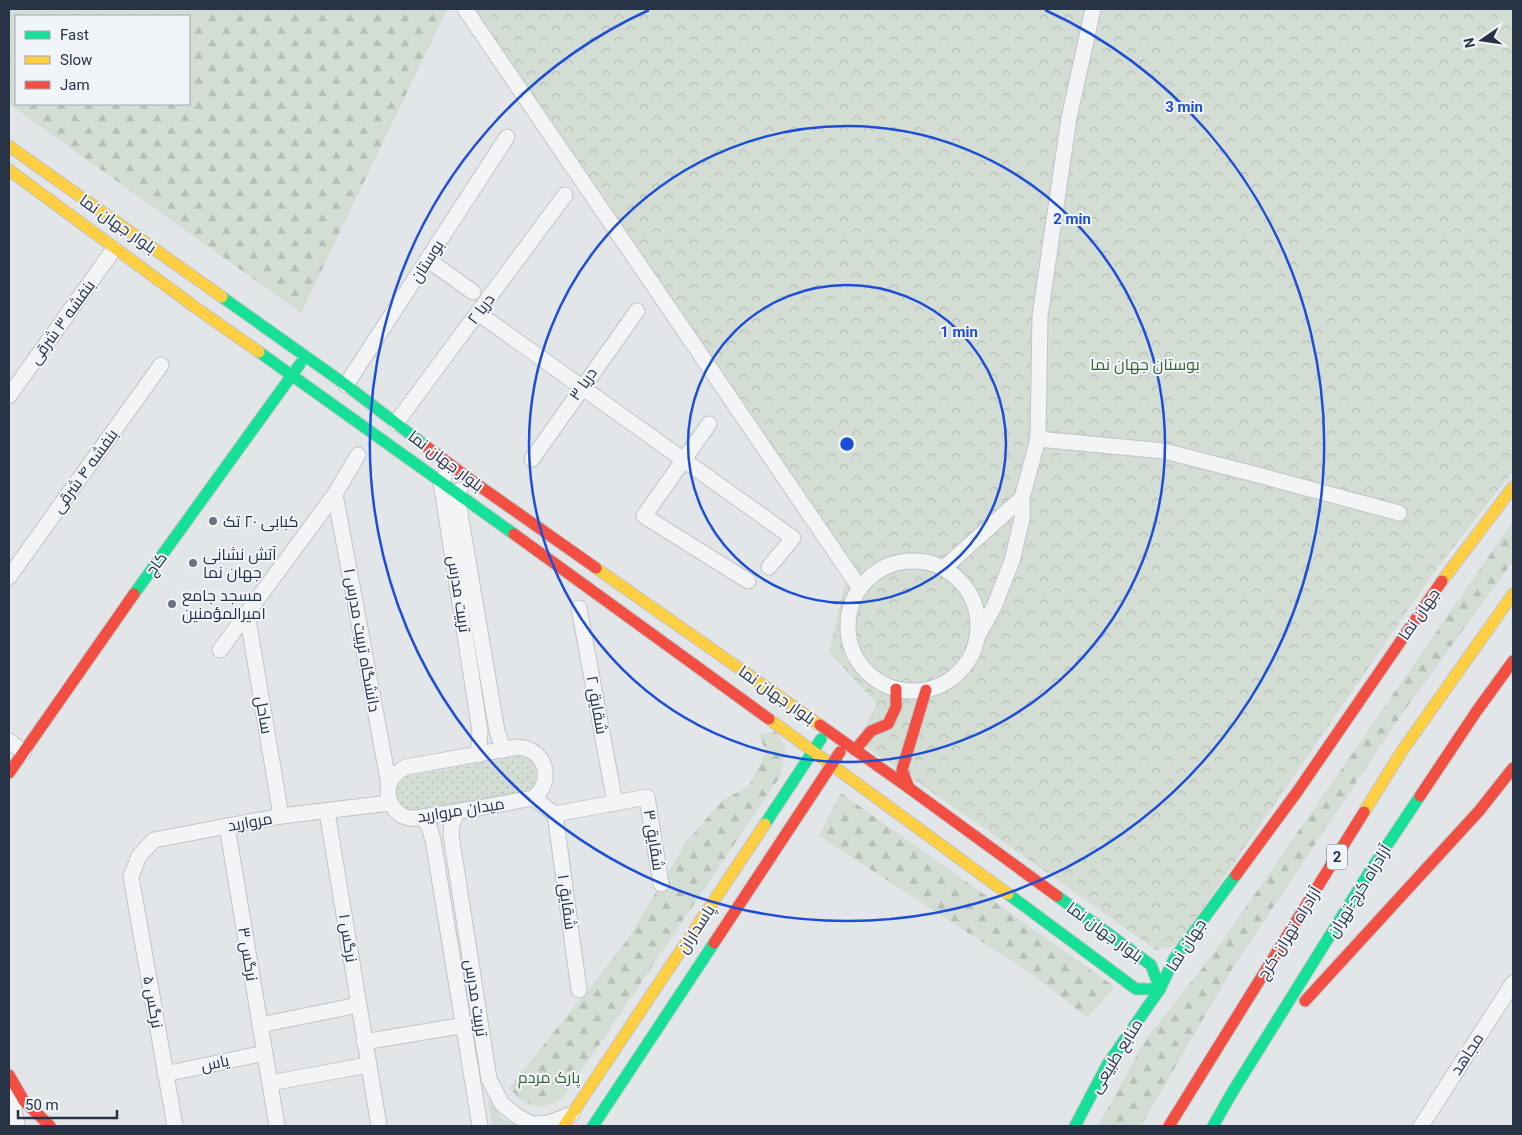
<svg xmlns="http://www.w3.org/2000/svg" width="1522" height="1135" font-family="Roboto,Cairo,sans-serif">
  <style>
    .grass { fill: url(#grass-dots) }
    .forest { fill: url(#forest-firs); fill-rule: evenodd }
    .park { fill: url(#park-crowns) }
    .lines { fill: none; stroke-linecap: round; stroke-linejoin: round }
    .street-casing { stroke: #c1c4c7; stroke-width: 17 }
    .fast-casing { stroke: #c1c4c7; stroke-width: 13 }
    .slow-casing { stroke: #c1c4c7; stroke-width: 13 }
    .jam-casing { stroke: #c1c4c7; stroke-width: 13 }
    .street { stroke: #f3f4f5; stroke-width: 15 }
    .fast { stroke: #16e098; stroke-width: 11 }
    .slow { stroke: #ffcf43; stroke-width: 11 }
    .jam { stroke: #f24e42; stroke-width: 11 }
    .ring { fill: none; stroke: #1d4ed8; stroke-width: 2.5 }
    .poi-dot { fill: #69727e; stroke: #f1f4f8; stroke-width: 2 }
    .labels { text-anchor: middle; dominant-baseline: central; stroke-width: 4; stroke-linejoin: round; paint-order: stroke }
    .shield { fill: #f1f4f8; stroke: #646d7b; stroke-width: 1 }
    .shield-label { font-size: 15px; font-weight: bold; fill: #283345 }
    .street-label { font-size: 16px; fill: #283345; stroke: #f1f4f8 }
    .park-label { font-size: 16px; fill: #3e6233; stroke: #f1f4f8 }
    .poi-label { font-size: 16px; fill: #283345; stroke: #f1f4f8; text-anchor: start }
    .centre { fill: #1d4ed8; stroke: #f1f4f8; stroke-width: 2.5 }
    .ring-label { font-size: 15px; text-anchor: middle; font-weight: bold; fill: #1d4ed8; stroke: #f1f4f8; stroke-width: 4; stroke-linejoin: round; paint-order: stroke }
  </style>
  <defs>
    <pattern id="grass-dots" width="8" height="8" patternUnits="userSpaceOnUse" patternTransform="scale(1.25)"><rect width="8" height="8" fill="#d4ddd3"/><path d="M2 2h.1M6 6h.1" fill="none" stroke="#b6beb6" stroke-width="1.8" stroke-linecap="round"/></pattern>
    <pattern id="forest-firs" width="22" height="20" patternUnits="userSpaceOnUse" patternTransform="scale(1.25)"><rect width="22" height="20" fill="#d4ddd3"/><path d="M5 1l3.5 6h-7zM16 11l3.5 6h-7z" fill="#b6beb6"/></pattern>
    <pattern id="park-crowns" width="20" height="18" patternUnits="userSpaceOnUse" patternTransform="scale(1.25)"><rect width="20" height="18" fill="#d4ddd3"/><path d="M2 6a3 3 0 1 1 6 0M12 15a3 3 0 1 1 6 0" fill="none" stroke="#b6beb6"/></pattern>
  </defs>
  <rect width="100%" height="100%" fill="#e3e6e9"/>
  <!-- grass -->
  <path class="grass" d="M519,756C537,757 542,779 530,791L414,811C395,806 390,787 407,776Z"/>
  <!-- forest -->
  <g class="forest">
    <path d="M9,9H447L301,313L9,104ZM16,16H189V104H16Z"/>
    <polygon points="1513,521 1513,561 1397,721 1232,969 1141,1126 1098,1126 1144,1042 1214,953"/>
    <path d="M776,732L786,748L781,775L564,1097C541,1113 526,1107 509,1088L626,942L686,842L723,800L749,786L766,752L759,734Z"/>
    <polygon points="841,793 1115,987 1087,1018 1033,975 819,836"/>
    <polygon points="488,1100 503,1119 514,1126 492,1126"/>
  </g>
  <!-- park -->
  <polygon class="park" points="470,9 1513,9 1513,471 1435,571 1177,946 1156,950 971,819 857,741 877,704 829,652 850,562 708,350"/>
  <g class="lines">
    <!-- street casing -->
    <g class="street-casing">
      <g id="street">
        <polyline points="465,9 859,587"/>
        <polyline points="428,260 473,292"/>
        <polyline points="478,313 793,538 769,567"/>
        <polyline points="346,385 507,137"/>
        <polyline points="9,396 114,249"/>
        <polyline points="396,423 565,195"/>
        <polyline points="709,424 644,516 748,581"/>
        <polyline points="1038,439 1164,451 1258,475 1399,513"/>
        <polyline points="532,459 637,311"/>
        <polyline points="444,477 441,482 480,731 478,755"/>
        <polyline points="460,490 457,494 461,520 497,731 504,750"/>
        <polyline points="335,494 389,785"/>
        <circle cx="913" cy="626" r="65"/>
        <polyline points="944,568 1022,498"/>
        <polyline points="9,577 161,365"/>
        <polyline points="579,608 615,803"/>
        <polyline points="247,613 281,816"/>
        <polyline points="977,637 994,607 1012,561 1022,519 1022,498 1038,439 1040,316 1069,118 1093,9"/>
        <polyline points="220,650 335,494 358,455"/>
        <polyline points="9,741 24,752"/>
        <path d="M518,747C546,749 555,782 533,798C501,804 468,810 435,815C427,816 417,819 409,818C395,815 385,800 389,786C391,776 398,771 406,767Z"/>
        <polyline points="533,798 555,814 647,797 661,884"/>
        <polyline points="327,812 379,1126"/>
        <polyline points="457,812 452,824 451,835 489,1079 502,1104 517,1116 532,1124 549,1123 572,1114"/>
        <polyline points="555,814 579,990"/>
        <polyline points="422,817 429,827 433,840 480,1126"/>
        <polyline points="227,826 277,1126"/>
        <polyline points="260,1025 358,1005"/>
        <polyline points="364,1042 471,1024"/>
        <polyline points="165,1074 265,1053"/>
        <polyline points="270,1083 368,1065"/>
        <polyline points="10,1086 17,1126"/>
        <polyline points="175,1126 131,877 139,856 154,840 281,816 390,803"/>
        <polyline points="1421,1126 1513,983"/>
      </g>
    </g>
    <!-- fast casing -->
    <g class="fast-casing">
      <g id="fast">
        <polyline points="222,297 346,385 427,447"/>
        <polyline points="259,352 514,534"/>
        <polyline points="134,594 300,364"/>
        <polyline points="765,824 821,739"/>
        <polyline points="1008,894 1136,989 1160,989"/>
        <polyline points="1057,896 1151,965 1160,989"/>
        <polyline points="593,1126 714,943"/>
        <polyline points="1075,1126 1107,1065 1160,989 1174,959 1236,875"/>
        <polyline points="1213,1126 1233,1091 1372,868 1420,796"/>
      </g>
    </g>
    <!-- slow casing -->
    <g class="slow-casing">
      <g id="slow">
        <polyline points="9,146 222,297"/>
        <polyline points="9,170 199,310 259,352"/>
        <polyline points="596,568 820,725"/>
        <polyline points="1442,581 1513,487"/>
        <polyline points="769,719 1008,894"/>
        <polyline points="1364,812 1402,751 1513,594"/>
        <polyline points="564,1126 765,824"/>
      </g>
    </g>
    <!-- jam casing -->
    <g class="jam-casing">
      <g id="jam">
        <polyline points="427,447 468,478 596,568"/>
        <polyline points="514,534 769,719"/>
        <polyline points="820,725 909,788 1057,896"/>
        <polyline points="855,750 871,731 888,724 896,707 896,689"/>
        <polyline points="9,773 134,594"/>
        <polyline points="909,788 902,770 926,690"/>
        <polyline points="1420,796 1476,712 1513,661"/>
        <polyline points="1236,875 1297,792 1442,581"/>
        <polyline points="714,943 840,752"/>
        <polyline points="1305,1001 1479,811 1513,768"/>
        <polyline points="9,1075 24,1101 50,1126"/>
        <polyline points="1169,1126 1364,812"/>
      </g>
    </g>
    <!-- street -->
    <use href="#street" class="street"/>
    <!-- fast -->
    <use href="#fast" class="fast"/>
    <!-- slow -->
    <use href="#slow" class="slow"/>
    <!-- jam -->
    <use href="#jam" class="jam"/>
  </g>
  <!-- distance rings -->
  <g class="ring">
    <circle cx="847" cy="444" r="159"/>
    <circle cx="847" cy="444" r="318"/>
    <path d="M1045 10A477 477 0 1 1 649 10"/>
  </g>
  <!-- markers -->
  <g class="poi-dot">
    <circle cx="213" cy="521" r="5"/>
    <circle cx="193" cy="563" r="5"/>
    <circle cx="172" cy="604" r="5"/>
  </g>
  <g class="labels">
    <!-- shield labels -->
    <rect class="shield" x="1327" y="844.5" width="20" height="25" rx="4"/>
    <g class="shield-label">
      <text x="1337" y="857">2</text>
    </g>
    <!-- street labels -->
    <g class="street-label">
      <text transform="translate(118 224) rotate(35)">بلوار جهان نما</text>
      <text transform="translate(427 261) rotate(-57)">بوستان</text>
      <text transform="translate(481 309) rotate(-53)">دریا ۲</text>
      <text transform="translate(62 322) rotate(-54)">بنفشه ۳ شرقی</text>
      <text transform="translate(583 384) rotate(-55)">دریا ۳</text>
      <text transform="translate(446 461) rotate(37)">بلوار جهان نما</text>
      <text transform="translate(85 471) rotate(-54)">بنفشه ۴ شرقی</text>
      <text transform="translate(156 564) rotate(-54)">کاج</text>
      <text transform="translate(459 594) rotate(81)">تربیت مدرس</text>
      <text transform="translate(1419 614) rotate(-55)">جهان نما</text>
      <text transform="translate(362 640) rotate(80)">۱ دانشگاه تربیت مدرس</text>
      <text transform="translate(777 695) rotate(35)">بلوار جهان نما</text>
      <text transform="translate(597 705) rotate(80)">شقایق ۲</text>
      <text transform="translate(264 715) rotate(80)">ساحل</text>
      <text transform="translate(461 810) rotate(-9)">میدان مروارید</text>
      <text transform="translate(250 822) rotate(-10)">مروارید</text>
      <text transform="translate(654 840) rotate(81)">شقایق ۳</text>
      <text transform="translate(1359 891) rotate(-58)">آزادراه کرج-تهران</text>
      <text transform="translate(567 902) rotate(82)">شقایق ۱</text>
      <text transform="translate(696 929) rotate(-57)">پاسداران</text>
      <text transform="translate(1105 932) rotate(36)">بلوار جهان نما</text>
      <text transform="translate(1289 933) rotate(-58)">آزادراه تهران-کرج</text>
      <text transform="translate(348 938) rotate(81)">نرگس ۱</text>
      <text transform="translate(1186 945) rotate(-57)">جهان نما</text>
      <text transform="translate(248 954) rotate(81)">نرگس ۳</text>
      <text transform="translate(476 998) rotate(81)">تربیت مدرس</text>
      <text transform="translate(153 1002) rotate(80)">۵ نرگس</text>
      <text transform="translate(1467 1054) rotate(-57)">مجاهد</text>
      <text transform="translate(1116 1056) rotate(-58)">منابع طبیعی</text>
      <text transform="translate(215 1063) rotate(-12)">یاس</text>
    </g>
    <!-- park labels -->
    <g class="park-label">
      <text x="1145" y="364">بوستان جهان نما</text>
      <text x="549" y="1077">پارک مردم</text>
    </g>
    <!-- poi labels -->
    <g class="poi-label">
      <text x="223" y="521">کبابی ۲۰ تک</text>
      <text x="203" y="554">آتش نشانی<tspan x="203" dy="18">جهان نما</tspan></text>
      <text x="182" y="595">مسجد جامع<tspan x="182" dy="18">امیرالمؤمنین</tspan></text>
    </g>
  </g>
  <circle cx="847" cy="444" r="8" class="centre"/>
  <g class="ring-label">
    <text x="1184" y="112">3 min</text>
    <text x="1072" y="224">2 min</text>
    <text x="959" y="337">1 min</text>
  </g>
  <!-- border -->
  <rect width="1522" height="1135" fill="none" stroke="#283345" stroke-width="20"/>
  <!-- legend -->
  <rect x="15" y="15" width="175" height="90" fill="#f1f4f8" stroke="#a1a7b0"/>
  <rect x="25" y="31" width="25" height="8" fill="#16e098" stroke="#a1a7b0"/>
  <text x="60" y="40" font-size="15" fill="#283345">Fast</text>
  <rect x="25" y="56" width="25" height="8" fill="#ffcf43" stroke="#a1a7b0"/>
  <text x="60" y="65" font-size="15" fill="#283345">Slow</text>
  <rect x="25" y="81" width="25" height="8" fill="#f24e42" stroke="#a1a7b0"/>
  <text x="60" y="90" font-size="15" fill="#283345">Jam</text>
  <!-- north arrow -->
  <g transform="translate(1482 40) rotate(257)" stroke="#f1f4f8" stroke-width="4" paint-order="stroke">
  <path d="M0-4L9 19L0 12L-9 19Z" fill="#283345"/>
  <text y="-8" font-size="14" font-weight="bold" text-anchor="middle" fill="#283345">N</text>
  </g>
  <!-- scale -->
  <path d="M18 1110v8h99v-8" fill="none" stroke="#283345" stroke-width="2.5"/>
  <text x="25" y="1110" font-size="15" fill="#283345" stroke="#f1f4f8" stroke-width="4" paint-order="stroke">50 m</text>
</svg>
